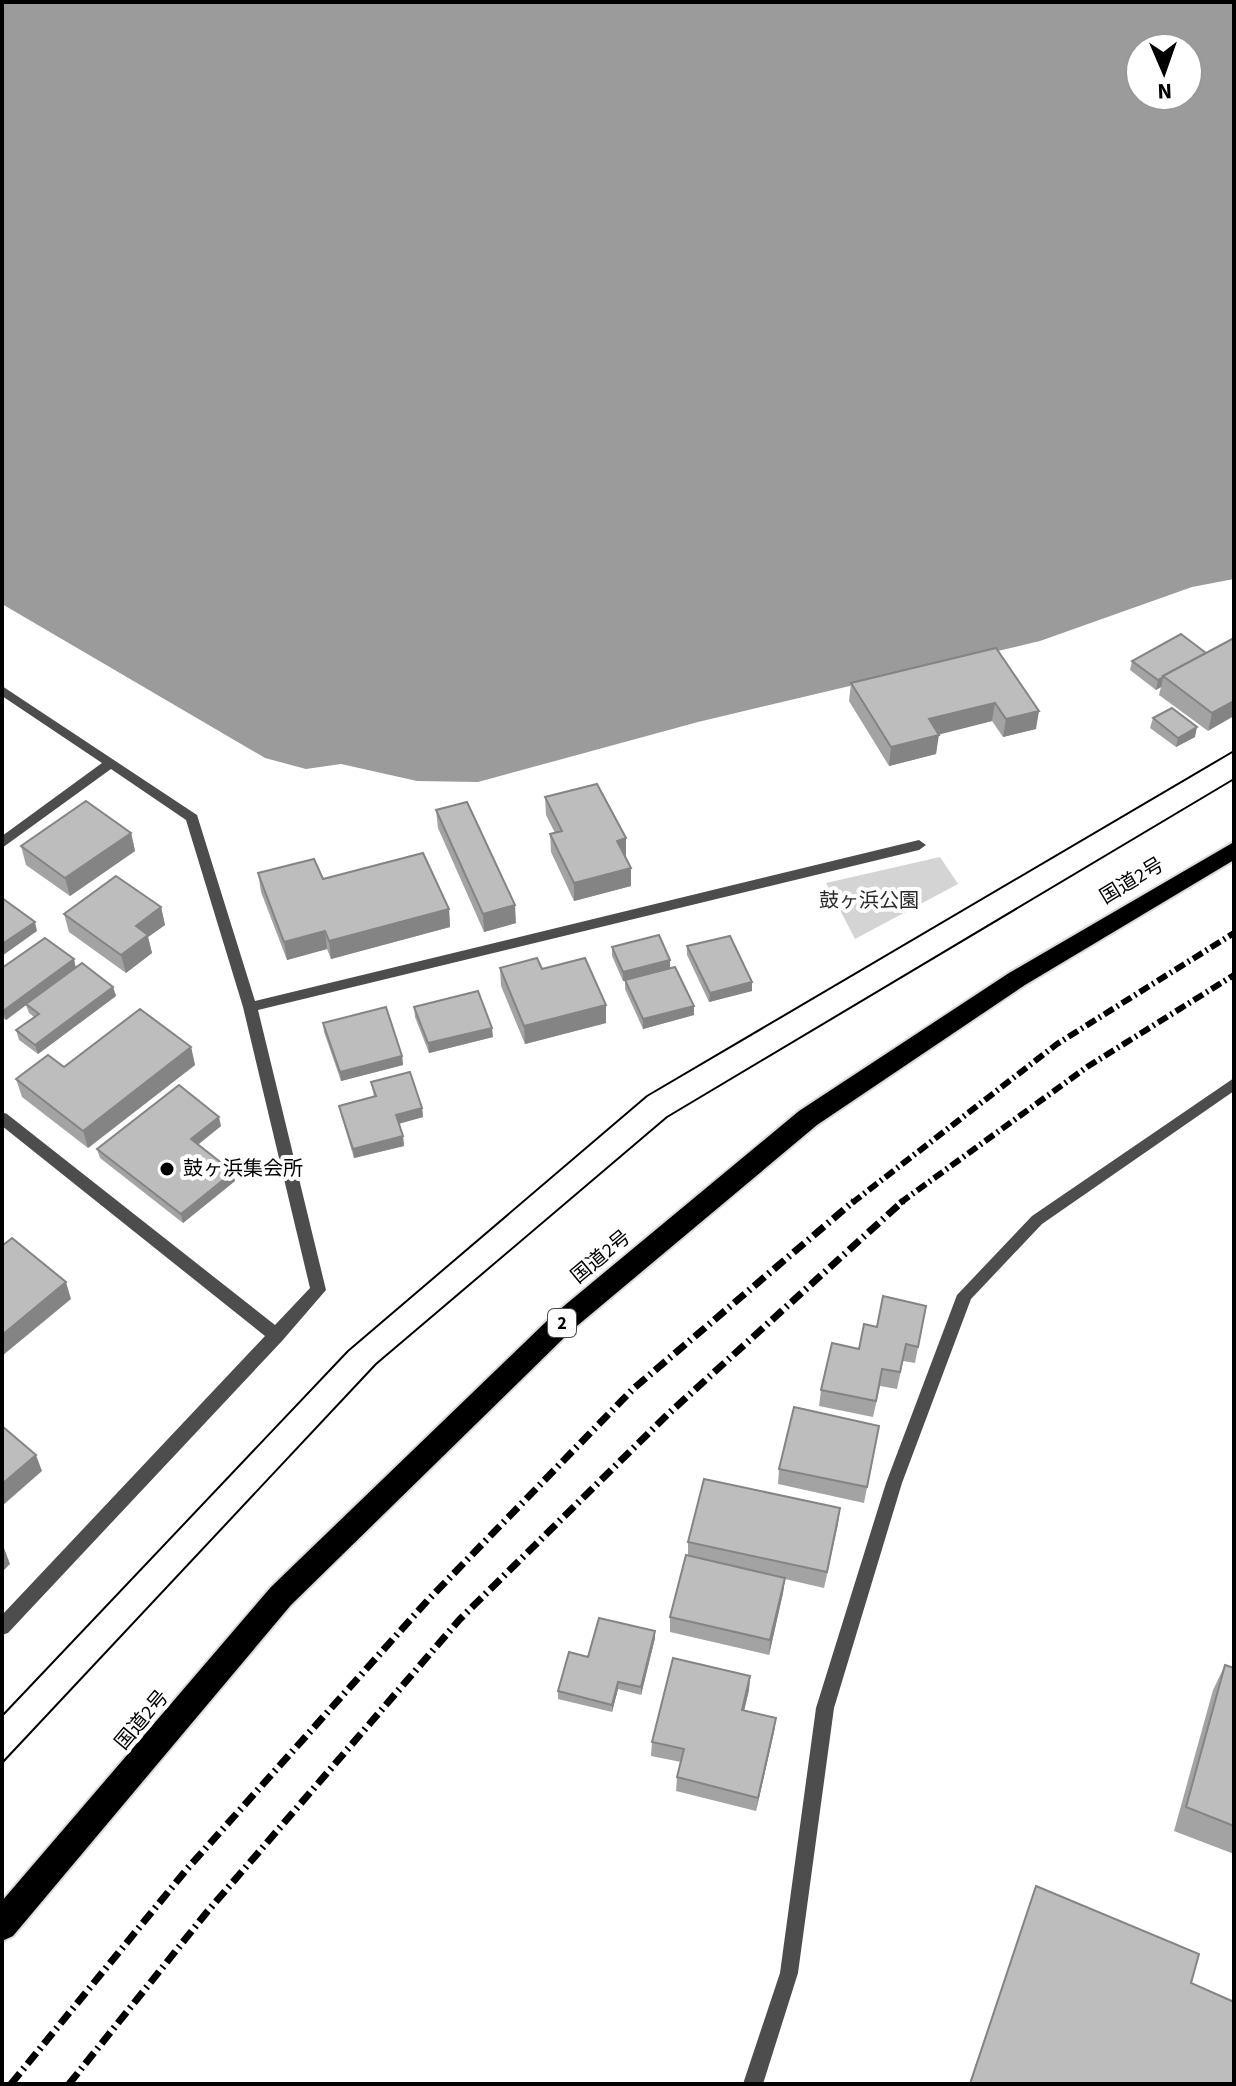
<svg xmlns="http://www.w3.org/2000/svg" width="1236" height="2086" font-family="'Source Sans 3','Noto Sans JP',sans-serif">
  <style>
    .green { fill: #d4d4d4 }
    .water { fill: #9b9b9b; fill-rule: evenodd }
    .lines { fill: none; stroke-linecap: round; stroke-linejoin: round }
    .highway-casing { stroke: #dbdbdb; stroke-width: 4 }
    .minor { fill: #4d4d4d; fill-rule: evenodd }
    .highway { fill: #000; fill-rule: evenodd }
    .tram { stroke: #000; stroke-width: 2 }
    .rail-far1 { stroke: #000; stroke-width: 6; stroke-dasharray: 11 4 2 4; stroke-linecap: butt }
    .rail { stroke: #000; stroke-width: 7; stroke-dasharray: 14 5 2 5; stroke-linecap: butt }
    .wall { fill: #a3a3a3 }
    .shaded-wall { fill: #848484 }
    .building { fill: #bdbdbd; stroke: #848484; stroke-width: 2 }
    .poi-dot { fill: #000; stroke: #fff; stroke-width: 3 }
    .labels { text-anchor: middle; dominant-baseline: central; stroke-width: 8; stroke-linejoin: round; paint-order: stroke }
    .shield { fill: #fff; stroke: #4c4c4c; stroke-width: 2 }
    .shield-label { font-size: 18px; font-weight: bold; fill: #000 }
    .street-label { font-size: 20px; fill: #000; stroke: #fff }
    .park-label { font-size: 20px; fill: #2b2b2b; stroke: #fff }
    .poi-label { font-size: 20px; fill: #000; stroke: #fff; text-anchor: start }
  </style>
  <rect width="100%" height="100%" fill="#fff"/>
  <!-- green -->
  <polygon class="green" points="940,857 958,884 855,939 826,883"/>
  <!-- water -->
  <path class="water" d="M2,2H1234V579L1192,587L1040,641L698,722L478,782L417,781L341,764L306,769L265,758L2,604ZM1140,48H1188V96H1140Z"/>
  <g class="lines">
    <!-- highway casing -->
    <g class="highway-casing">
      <polygon id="highway" points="1234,842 1234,860 1025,985 817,1125 571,1331 291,1605 13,1936 2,1941 2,1901 271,1587 553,1315 799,1111 1009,973"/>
    </g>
    <!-- minor -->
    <g class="minor">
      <polygon points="2,686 197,815 255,1001 919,840 926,845 919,850 258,1010 326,1290 282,1341 8,1633 2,1635 2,1615 265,1336 2,1126 2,1112 7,1114 275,1325 310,1288 243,1007 186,820 111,769 2,848 2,836 102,763 2,696"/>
      <polygon points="1234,1078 1234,1091 1042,1224 971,1299 902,1483 834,1708 798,1973 763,2084 743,2084 780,1973 816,1708 886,1483 957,1295 1032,1216"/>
    </g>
    <!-- highway -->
    <use href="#highway" class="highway"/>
    <!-- tram -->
    <g class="tram">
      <polyline points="2,1716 348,1351 647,1096 1234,751"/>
      <polyline points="2,1763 376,1364 667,1117 1234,779"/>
    </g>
    <!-- rail-far1 -->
    <g class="rail-far1">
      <polyline points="852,1203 1057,1044 1234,933"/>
      <polyline points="900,1203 1087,1067 1234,975"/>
    </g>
    <!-- rail -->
    <g class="rail">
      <polyline points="11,2084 187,1869 428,1600 633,1389 854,1201"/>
      <polyline points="69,2084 207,1912 460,1619 667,1415 903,1201"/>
    </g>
  </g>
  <!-- wall -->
  <g class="wall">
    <polygon points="1234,638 1208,731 1159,695 1161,687 1156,690 1130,670 1132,661 1206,653"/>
    <polygon points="996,648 1036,729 1003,737 992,721 938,734 936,754 889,766 849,701 851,683"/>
    <polygon points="1153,718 1195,737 1176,747 1150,728"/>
    <polygon points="545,797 626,838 626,856 631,868 631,886 574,901 551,852 550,834 555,833 546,815"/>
    <polygon points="436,810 516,923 484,932 438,828"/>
    <polygon points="131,833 135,851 70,896 26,865 21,846"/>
    <polygon points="258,873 323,879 449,909 450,927 331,959 327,949 287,960 261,892"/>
    <polygon points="161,907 165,925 148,937 152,953 126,973 69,932 64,914"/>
    <polygon points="687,946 752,982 752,991 709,1002 687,955"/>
    <polygon points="612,947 670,960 670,968 694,1015 643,1029 625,989 625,981 623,981 612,956"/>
    <polygon points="76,967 113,987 116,996 38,1054 19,1040 16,1030 34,1017 29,1013 26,1005 6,1020 2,1017 2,968"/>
    <polygon points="500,968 542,969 606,1023 525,1044 501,986"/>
    <polygon points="414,1007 493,1037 429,1053 415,1017"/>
    <polygon points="323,1023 402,1056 403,1065 341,1081 324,1032"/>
    <polygon points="191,1047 195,1065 88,1148 22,1097 16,1079 64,1067"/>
    <polygon points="371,1082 422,1108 423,1117 399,1124 403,1136 404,1146 354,1158 341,1115 339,1106 374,1097"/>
    <polygon points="221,1126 198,1145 235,1181 183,1223 100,1158 97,1149"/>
    <polygon points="926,1306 915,1363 903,1361 897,1389 880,1386 873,1417 819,1406 821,1390 877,1327"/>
    <polygon points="879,1426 864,1503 778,1484 779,1469"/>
    <polygon points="840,1508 824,1588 785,1579 783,1593 769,1655 670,1632 670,1617 688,1555 688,1542"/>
    <polygon points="655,1631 655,1638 641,1695 618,1689 612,1712 558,1699 558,1691 588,1657"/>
    <polygon points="1225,1665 1234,1668 1234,1854 1174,1831 1213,1690"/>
    <polygon points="750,1676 749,1690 744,1710 776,1718 774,1732 756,1811 676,1791 677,1777 681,1762 651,1756 652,1742"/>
    <polygon points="1036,1886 1191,1983 1234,2084 969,2084"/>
  </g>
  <!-- shaded-wall -->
  <g class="shaded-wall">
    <polygon points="1163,678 1161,687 1156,690 1158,680"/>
    <polygon points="1234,701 1234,716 1208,731 1212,713"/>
    <polygon points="995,703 992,721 926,738 929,719"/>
    <polygon points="1039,711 1036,729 1003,737 1006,719"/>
    <polygon points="1197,727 1195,737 1176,747 1178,738"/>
    <polygon points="939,735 936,754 889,766 891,747"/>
    <polygon points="131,833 135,851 70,896 65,878"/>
    <polygon points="626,838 626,856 617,841"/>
    <polygon points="631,868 631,886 574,901 574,883"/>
    <polygon points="515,905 516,923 484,932 483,914"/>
    <polygon points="161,907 165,925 148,937 152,953 126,973 121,955 136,926"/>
    <polygon points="449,909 450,927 331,959 329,941"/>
    <polygon points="35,922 37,931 2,956 2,944"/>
    <polygon points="325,931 327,949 287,960 284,942"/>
    <polygon points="74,959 76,968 6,1020 3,1011"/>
    <polygon points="670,960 670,969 623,981 623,972"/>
    <polygon points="752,982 752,991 709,1002 710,993"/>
    <polygon points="113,987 116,996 38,1054 35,1045"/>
    <polygon points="606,1005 606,1023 525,1044 524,1026"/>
    <polygon points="694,1006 694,1015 643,1029 643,1019"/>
    <polygon points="492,1028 493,1037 429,1053 428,1043"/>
    <polygon points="191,1047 195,1065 88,1148 83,1131"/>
    <polygon points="402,1056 403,1065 341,1081 340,1072"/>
    <polygon points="422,1108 423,1117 397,1124 396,1115"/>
    <polygon points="219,1117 221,1126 193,1148 191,1139"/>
    <polygon points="403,1136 404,1146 354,1158 353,1149"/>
    <polygon points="233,1172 235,1181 183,1223 181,1214"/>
    <polygon points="66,1282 71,1299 2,1356 2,1335"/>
    <polygon points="36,1455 42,1471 2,1506 2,1484"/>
    <polygon points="840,1508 838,1524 824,1588 827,1572"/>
    <polygon points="4,1548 10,1564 2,1572 2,1550"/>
    <polygon points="785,1578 783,1593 769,1655 770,1640"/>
    <polygon points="655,1631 655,1638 641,1695 641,1687"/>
    <polygon points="750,1676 749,1690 741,1724 742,1710"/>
    <polygon points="618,1682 618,1689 612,1712 612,1705"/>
    <polygon points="776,1718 774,1732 756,1811 758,1798"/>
  </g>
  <!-- building -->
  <g class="building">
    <polygon points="1181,634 1206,653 1163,676 1164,677 1158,680 1132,661"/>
    <polygon points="1234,638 1234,701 1212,713 1163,676"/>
    <polygon points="996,648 1039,711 1006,719 995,703 929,719 939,735 891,747 851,683"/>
    <polygon points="1172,708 1197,727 1178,738 1153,718"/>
    <polygon points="597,784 626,838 617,841 631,868 574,883 550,834 562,831 545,797"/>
    <polygon points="86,801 131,833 65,878 21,846"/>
    <polygon points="467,802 515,905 483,914 436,810"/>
    <polygon points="423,853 449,909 329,941 325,931 284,942 258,873 314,859 323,879"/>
    <polygon points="116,876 161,907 136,926 148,935 121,955 64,914"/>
    <polygon points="2,898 35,922 2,944"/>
    <polygon points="659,935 670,960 623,972 612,947"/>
    <polygon points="730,936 752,982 710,993 687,946"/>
    <polygon points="45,938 74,959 3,1011 2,968"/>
    <polygon points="537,958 542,969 585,958 606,1005 524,1026 500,968"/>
    <polygon points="82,963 113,987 35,1045 16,1030 39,1014 26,1004"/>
    <polygon points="675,967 694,1006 643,1019 625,980"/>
    <polygon points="478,991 492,1028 428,1043 414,1007"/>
    <polygon points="386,1007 402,1056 340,1072 323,1023"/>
    <polygon points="140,1009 191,1047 83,1131 16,1079 48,1055 64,1067"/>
    <polygon points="410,1072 422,1108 396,1115 403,1136 353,1149 339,1106 376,1096 371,1082"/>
    <polygon points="179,1085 219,1117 191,1139 233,1172 181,1214 97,1149"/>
    <polygon points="12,1238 66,1282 2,1335 2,1246"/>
    <polygon points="883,1296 926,1306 918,1347 906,1344 900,1372 882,1369 876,1401 821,1390 832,1343 859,1349 864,1324 877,1327"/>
    <polygon points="794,1407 879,1426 867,1487 779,1469"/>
    <polygon points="2,1426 36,1455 2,1484"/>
    <polygon points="704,1479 840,1508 827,1572 688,1542"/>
    <polygon points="686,1555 785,1578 770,1640 670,1617"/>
    <polygon points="599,1618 655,1631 641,1687 618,1682 612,1705 558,1691 569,1652 588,1657"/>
    <polygon points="673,1658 750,1676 742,1710 776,1718 758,1798 677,1777 684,1749 652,1742"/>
    <polygon points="1225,1665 1234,1668 1234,1826 1186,1807"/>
    <polygon points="1036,1886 1199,1954 1191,1983 1234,2002 1234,2084 970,2084"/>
  </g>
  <!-- markers -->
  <circle class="poi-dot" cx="167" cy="1169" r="8"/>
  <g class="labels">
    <!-- shield labels -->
    <rect class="shield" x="548" y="1309" width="28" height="28" rx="6"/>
    <g class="shield-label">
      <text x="562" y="1323">2</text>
    </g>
    <!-- street labels -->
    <g class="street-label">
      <text transform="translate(1132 881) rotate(-31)">国道2号</text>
      <text transform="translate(601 1257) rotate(-40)">国道2号</text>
      <text transform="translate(142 1720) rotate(-50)">国道2号</text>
    </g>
    <!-- park labels -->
    <g class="park-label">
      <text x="869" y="901">鼓ヶ浜公園</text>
    </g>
    <!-- poi labels -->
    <g class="poi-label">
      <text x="183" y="1169">鼓ヶ浜集会所</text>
    </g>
  </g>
  <!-- border -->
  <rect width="1236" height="2086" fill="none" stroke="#000000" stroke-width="8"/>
  <!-- north arrow -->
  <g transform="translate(1164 72) rotate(178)"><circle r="38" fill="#ffffff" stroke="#999999" stroke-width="2"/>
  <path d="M0-6L14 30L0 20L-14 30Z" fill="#000000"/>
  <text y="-12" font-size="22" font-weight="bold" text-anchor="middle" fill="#000000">N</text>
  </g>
</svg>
